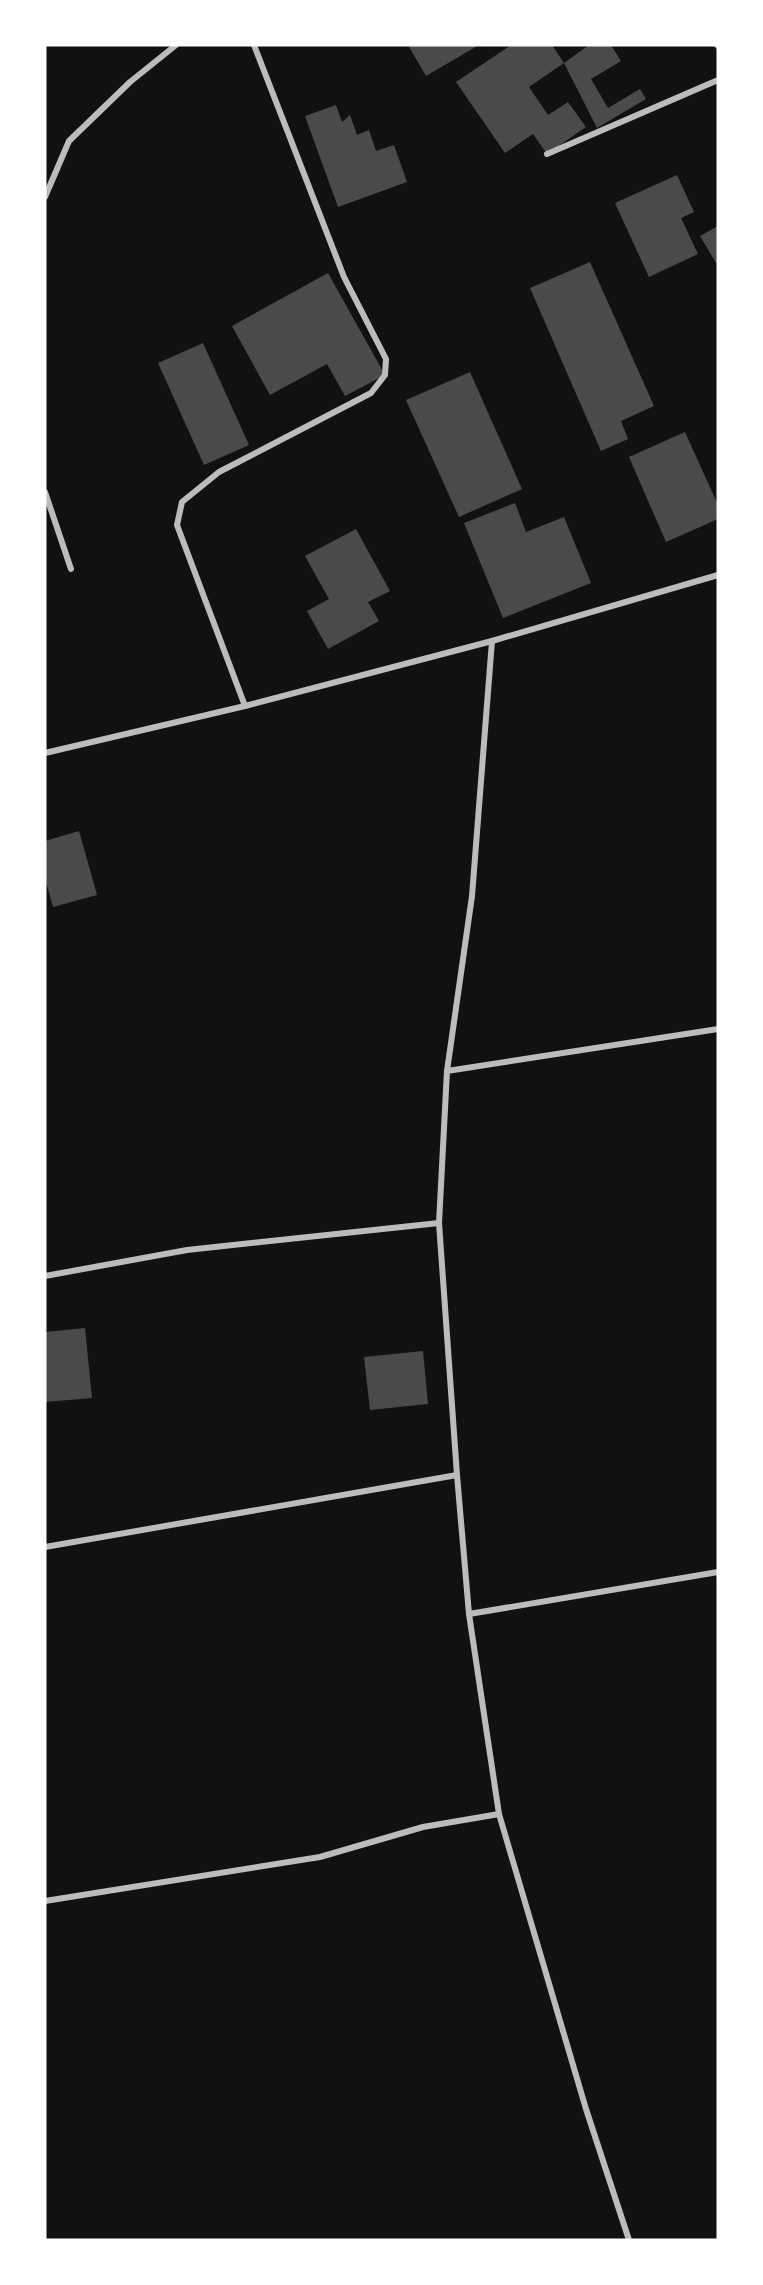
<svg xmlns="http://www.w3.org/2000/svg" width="763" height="2285" font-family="'Public Sans',sans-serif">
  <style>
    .building { fill: #4a4a4a }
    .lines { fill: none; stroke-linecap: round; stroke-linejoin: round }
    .minor { stroke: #bcbcbc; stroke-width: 6 }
  </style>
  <rect width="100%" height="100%" fill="#111"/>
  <!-- building -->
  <g class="building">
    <polygon points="408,45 479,45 426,76"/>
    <polygon points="511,45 552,45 564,63 529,87 548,115 568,102 586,127 547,154 533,134 505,153 456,82"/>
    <polygon points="589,45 611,45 621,61 591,79 608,108 640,89 646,99 597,128 564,63"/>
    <polygon points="336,105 342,122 350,115 357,135 369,130 376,151 394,145 407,182 338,207 305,116"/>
    <polygon points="677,175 694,212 681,218 698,254 649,277 615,203"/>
    <polygon points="718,226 718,262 716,263 700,236"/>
    <polygon points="590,262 654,406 621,421 628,439 601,451 530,288"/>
    <polygon points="328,273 385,375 345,396 327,364 270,395 232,326"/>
    <polygon points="203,343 249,445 204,465 158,363"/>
    <polygon points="470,372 522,489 459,517 406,400"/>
    <polygon points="685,432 718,505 718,519 666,542 629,457"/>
    <polygon points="515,503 526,532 564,517 591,583 503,618 464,523"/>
    <polygon points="356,529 390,591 368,602 379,621 328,649 307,611 329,599 305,556"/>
    <polygon points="79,831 97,895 53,907 45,878 45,841"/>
    <polygon points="85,1328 92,1398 45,1402 45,1332"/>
    <polygon points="423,1351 428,1404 370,1410 364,1357"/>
  </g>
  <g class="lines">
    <!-- minor -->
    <g class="minor">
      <polyline points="717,45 718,46"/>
      <polyline points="547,154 718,80"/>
      <polyline points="45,197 69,141 130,82 176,45"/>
      <polyline points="45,492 71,569"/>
      <polyline points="492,641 472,896 447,1071 439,1223 457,1475 469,1614 499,1814 586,2109 629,2240"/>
      <polyline points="245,706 177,525 182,502 219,472 371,393 385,375 386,359 344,277 254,45"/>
      <polyline points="45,753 245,706 492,641 718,575"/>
      <polyline points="447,1071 718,1029"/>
      <polyline points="45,1276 187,1250 439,1223"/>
      <polyline points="45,1547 457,1475"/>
      <polyline points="469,1614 718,1572"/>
      <polyline points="45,1901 320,1857 423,1827 499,1814"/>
    </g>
  </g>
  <!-- border -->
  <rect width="763" height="2285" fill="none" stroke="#ffffff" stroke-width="93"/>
</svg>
